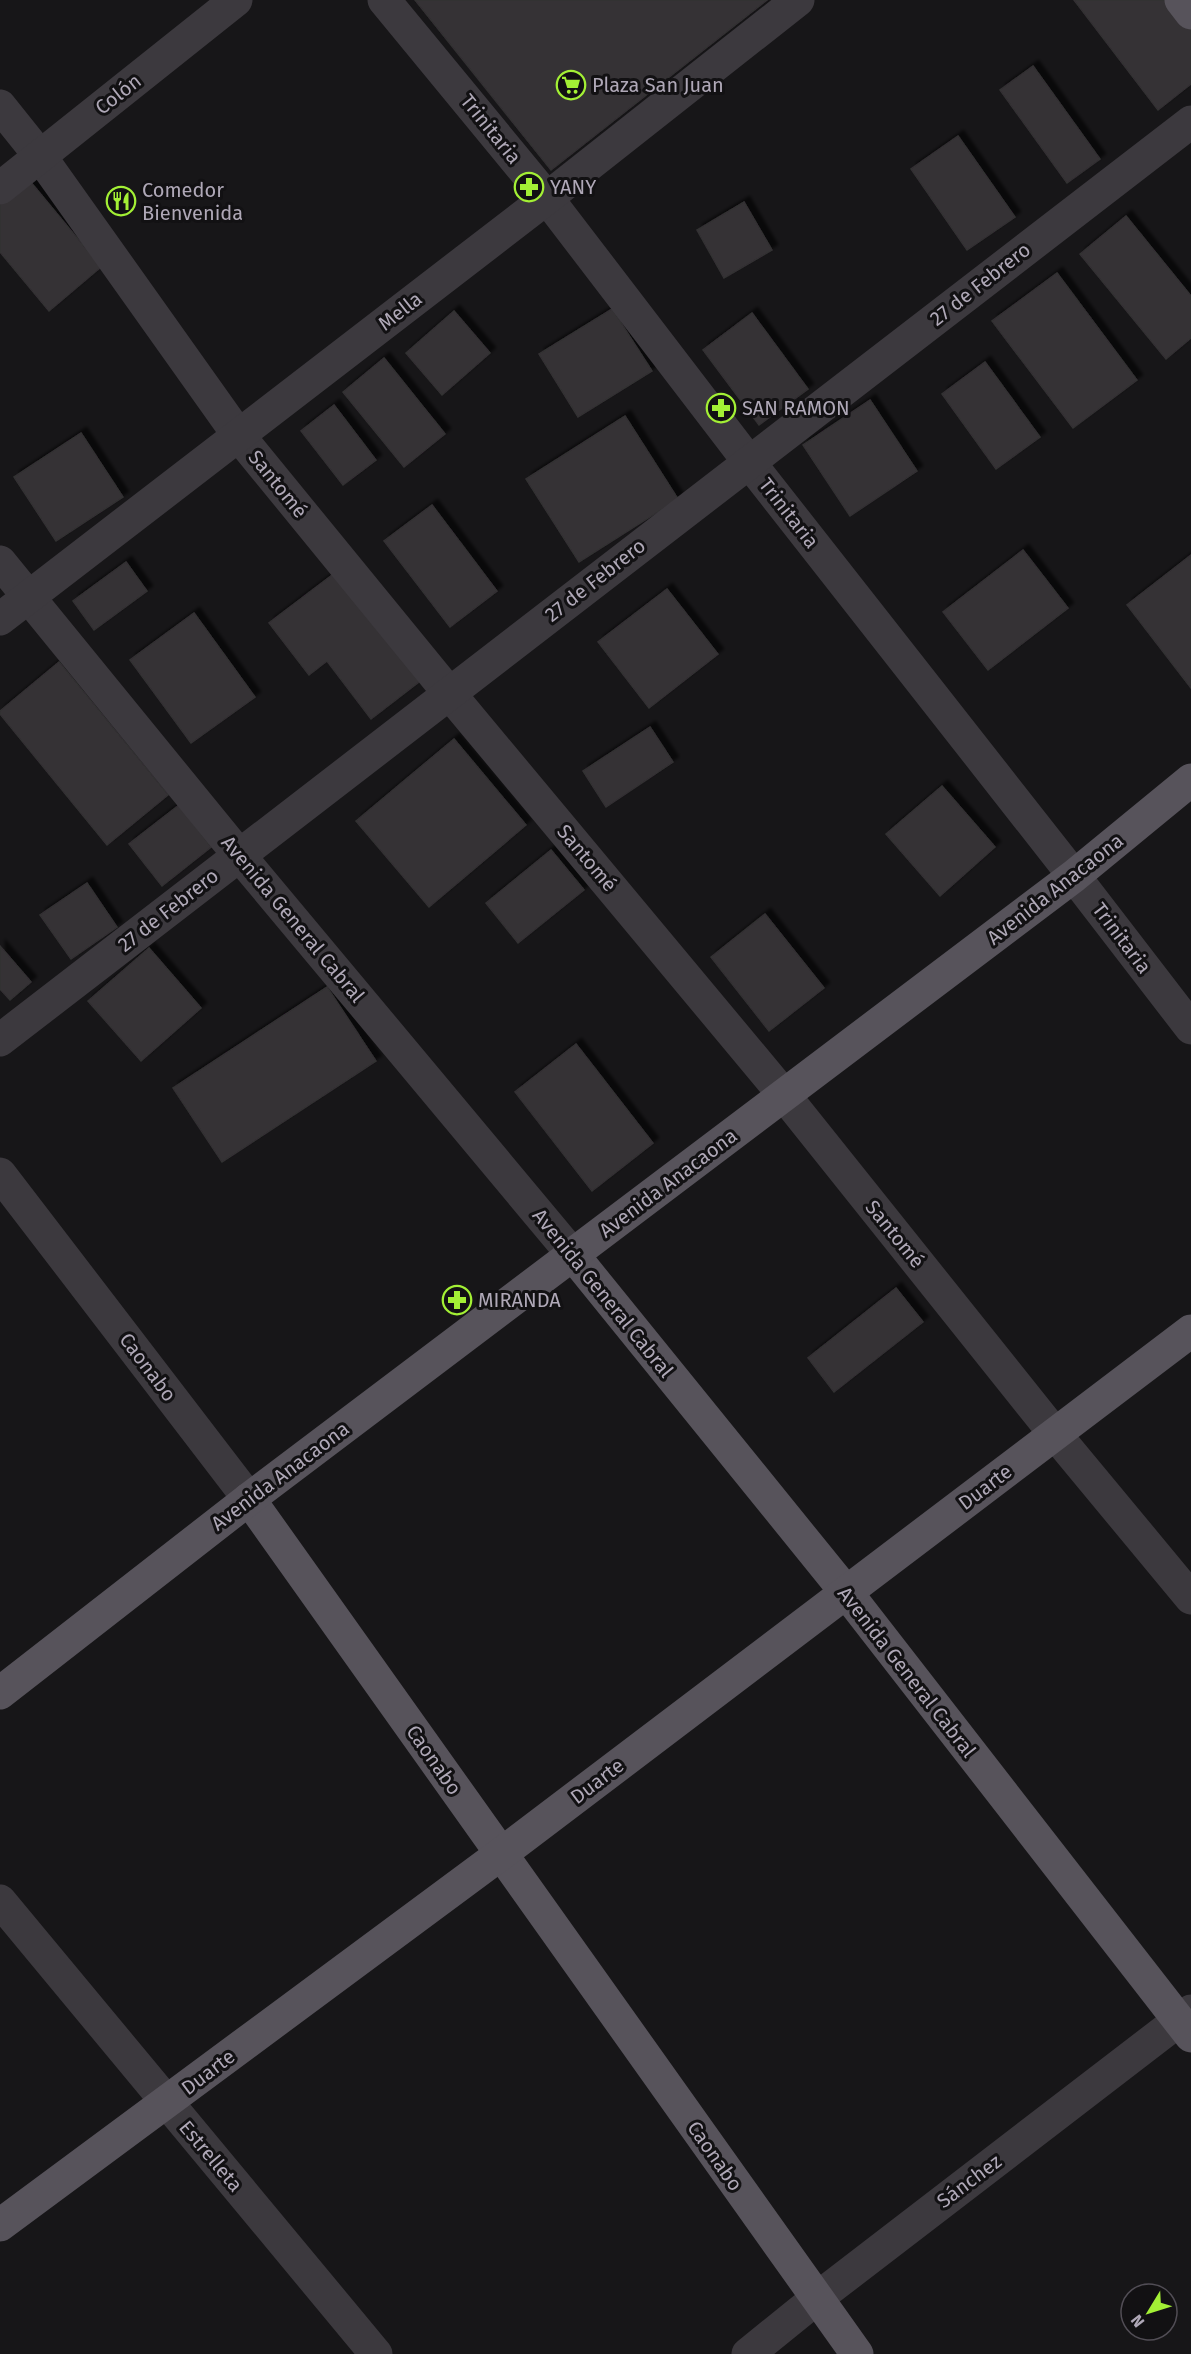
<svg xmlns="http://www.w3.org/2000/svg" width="1191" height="2354" font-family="'Fira Sans',sans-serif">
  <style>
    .building { fill: #363336; stroke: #333033; stroke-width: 1.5; filter: url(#shadow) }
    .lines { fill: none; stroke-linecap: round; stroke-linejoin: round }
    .minor { stroke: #3c393e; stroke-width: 33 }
    .major { stroke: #57535b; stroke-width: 33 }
    .labels { text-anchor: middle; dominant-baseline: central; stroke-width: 6; stroke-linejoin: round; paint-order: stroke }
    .poi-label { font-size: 20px; fill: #afa8b7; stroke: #121113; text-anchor: start }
    .street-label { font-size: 20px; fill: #afa8b7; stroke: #121113 }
  </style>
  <defs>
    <filter id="shadow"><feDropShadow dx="5.5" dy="-5.5" stdDeviation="1.5" flood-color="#0009"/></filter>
  </defs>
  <rect width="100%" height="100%" fill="#171618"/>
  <!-- building -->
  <g class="building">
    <polygon points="415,0 767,0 551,170"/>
    <polygon points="1074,0 1174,0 1191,22 1191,84 1158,110"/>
    <polygon points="1033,66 1100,159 1067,183 1000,90"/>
    <polygon points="958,136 1015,217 967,250 911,169"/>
    <polygon points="29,180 101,267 49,311 0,252 0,204"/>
    <polygon points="744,202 772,250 724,278 697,230"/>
    <polygon points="1126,216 1191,296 1191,338 1166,359 1080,254"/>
    <polygon points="1057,273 1137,380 1073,428 992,321"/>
    <polygon points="612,309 652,371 578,417 539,354"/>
    <polygon points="454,311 490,353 442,395 406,353"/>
    <polygon points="752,313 808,389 759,425 703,350"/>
    <polygon points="384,358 445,434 404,467 343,392"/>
    <polygon points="985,362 1040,437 996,469 942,394"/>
    <polygon points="870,400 917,471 850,516 803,445"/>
    <polygon points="334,405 376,460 343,485 301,431"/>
    <polygon points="625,416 678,499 579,562 526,479"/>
    <polygon points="81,433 123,497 56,541 14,477"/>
    <polygon points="432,505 497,591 450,627 384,541"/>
    <polygon points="1023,550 1068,608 988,670 943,612"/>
    <polygon points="1191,555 1191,688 1127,605"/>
    <polygon points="126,562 147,591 94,630 73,601"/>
    <polygon points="340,569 424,678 371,719 327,661 309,675 269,623"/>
    <polygon points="667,589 718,654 649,708 598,642"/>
    <polygon points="194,613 255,697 191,743 130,660"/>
    <polygon points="59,662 168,795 107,845 0,714 0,711"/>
    <polygon points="650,727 673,762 606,807 583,771"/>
    <polygon points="454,739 526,825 429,907 356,821"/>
    <polygon points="942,786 995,847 940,896 886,834"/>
    <polygon points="179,805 211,847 162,886 129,844"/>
    <polygon points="551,850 584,890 518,943 486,903"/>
    <polygon points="87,883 117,927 71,959 40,915"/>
    <polygon points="765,914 824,988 769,1031 711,957"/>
    <polygon points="0,946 31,982 10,1000 0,989"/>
    <polygon points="149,948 201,1008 141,1061 88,1001"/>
    <polygon points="327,987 376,1061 222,1162 173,1088"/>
    <polygon points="576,1044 653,1143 592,1191 515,1092"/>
    <polygon points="896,1288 923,1322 834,1392 808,1358"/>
  </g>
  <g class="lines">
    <!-- minor -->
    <g class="minor">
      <polyline points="384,0 547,198 749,462 1074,876 1191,1028"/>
      <polyline points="0,106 40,156 239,436 449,693 784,1095 1055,1434 1191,1598"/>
      <polyline points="0,188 236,0"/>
      <polyline points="0,562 239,855 573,1255"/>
      <polyline points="0,619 547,198 798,0"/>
      <polyline points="0,1040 1191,122"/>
      <polyline points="0,1174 249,1499"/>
      <polyline points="0,1901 376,2354"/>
      <polyline points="748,2354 816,2299 1191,2011"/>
    </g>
    <!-- major -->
    <g class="major">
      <polyline points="1181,0 1191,13"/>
      <polyline points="573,1255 846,1592 1191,2036"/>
      <polyline points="249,1499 857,2354"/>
      <polyline points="0,1693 249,1499 1074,876 1191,780"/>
      <polyline points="0,2225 501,1854 1191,1331"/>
    </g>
  </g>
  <!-- icons -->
  <defs>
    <g id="supermarket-ring" transform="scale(1.5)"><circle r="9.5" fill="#121113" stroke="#a3f035" stroke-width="1.5"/><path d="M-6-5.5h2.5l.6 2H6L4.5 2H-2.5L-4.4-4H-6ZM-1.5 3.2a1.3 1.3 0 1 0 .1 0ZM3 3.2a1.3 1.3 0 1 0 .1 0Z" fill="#a3f035"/></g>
    <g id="pharmacy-ring" transform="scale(1.5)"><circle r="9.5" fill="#121113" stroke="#a3f035" stroke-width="1.5"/><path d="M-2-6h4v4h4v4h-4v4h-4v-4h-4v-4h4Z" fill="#a3f035"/></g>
    <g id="restaurant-ring" transform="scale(1.5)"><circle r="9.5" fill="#121113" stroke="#a3f035" stroke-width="1.5"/><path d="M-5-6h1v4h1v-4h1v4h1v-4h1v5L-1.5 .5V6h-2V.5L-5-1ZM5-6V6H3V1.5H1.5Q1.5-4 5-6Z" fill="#a3f035"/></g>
  </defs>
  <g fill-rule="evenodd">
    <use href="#supermarket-ring" x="571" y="85"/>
    <use href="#pharmacy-ring" x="529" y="187"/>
    <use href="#restaurant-ring" x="121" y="201"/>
    <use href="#pharmacy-ring" x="721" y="408"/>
    <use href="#pharmacy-ring" x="457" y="1300"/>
  </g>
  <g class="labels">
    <!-- poi labels -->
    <g class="poi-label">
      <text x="592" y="85">Plaza San Juan</text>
      <text x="550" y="187">YANY</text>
      <text x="142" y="190">Comedor<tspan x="142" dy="23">Bienvenida</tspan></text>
      <text x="742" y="408">SAN RAMON</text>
      <text x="478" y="1300">MIRANDA</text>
    </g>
    <!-- street labels -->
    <g class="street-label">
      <text transform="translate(118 94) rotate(-38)">Colón</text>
      <text transform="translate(491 129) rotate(51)">Trinitaria</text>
      <text transform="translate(980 284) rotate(-38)">27 de Febrero</text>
      <text transform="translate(400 311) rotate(-38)">Mella</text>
      <text transform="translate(278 484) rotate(51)">Santomé</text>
      <text transform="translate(789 513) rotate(52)">Trinitaria</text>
      <text transform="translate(595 580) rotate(-38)">27 de Febrero</text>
      <text transform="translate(587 858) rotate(50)">Santomé</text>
      <text transform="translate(1055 889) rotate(-38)">Avenida Anacaona</text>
      <text transform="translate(168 910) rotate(-38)">27 de Febrero</text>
      <text transform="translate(293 919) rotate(50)">Avenida General Cabral</text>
      <text transform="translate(1122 938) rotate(53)">Trinitaria</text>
      <text transform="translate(668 1183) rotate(-37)">Avenida Anacaona</text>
      <text transform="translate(895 1234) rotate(51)">Santomé</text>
      <text transform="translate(603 1293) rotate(51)">Avenida General Cabral</text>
      <text transform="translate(148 1367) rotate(53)">Caonabo</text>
      <text transform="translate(280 1476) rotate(-37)">Avenida Anacaona</text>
      <text transform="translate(985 1487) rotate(-37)">Duarte</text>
      <text transform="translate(907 1672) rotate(52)">Avenida General Cabral</text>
      <text transform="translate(434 1760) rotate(55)">Caonabo</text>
      <text transform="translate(597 1781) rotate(-37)">Duarte</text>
      <text transform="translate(208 2072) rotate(-37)">Duarte</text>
      <text transform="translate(211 2156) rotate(50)">Estrelleta</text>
      <text transform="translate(715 2156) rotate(55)">Caonabo</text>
      <text transform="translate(969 2181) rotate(-37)">Sánchez</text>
    </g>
  </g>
  <!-- north arrow -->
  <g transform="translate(1149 2312) rotate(232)"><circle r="28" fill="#121113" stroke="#514d55" stroke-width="1.5"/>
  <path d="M0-4.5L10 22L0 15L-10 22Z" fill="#a3f035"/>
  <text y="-9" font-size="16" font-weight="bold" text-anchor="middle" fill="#afa8b7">N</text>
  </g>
</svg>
